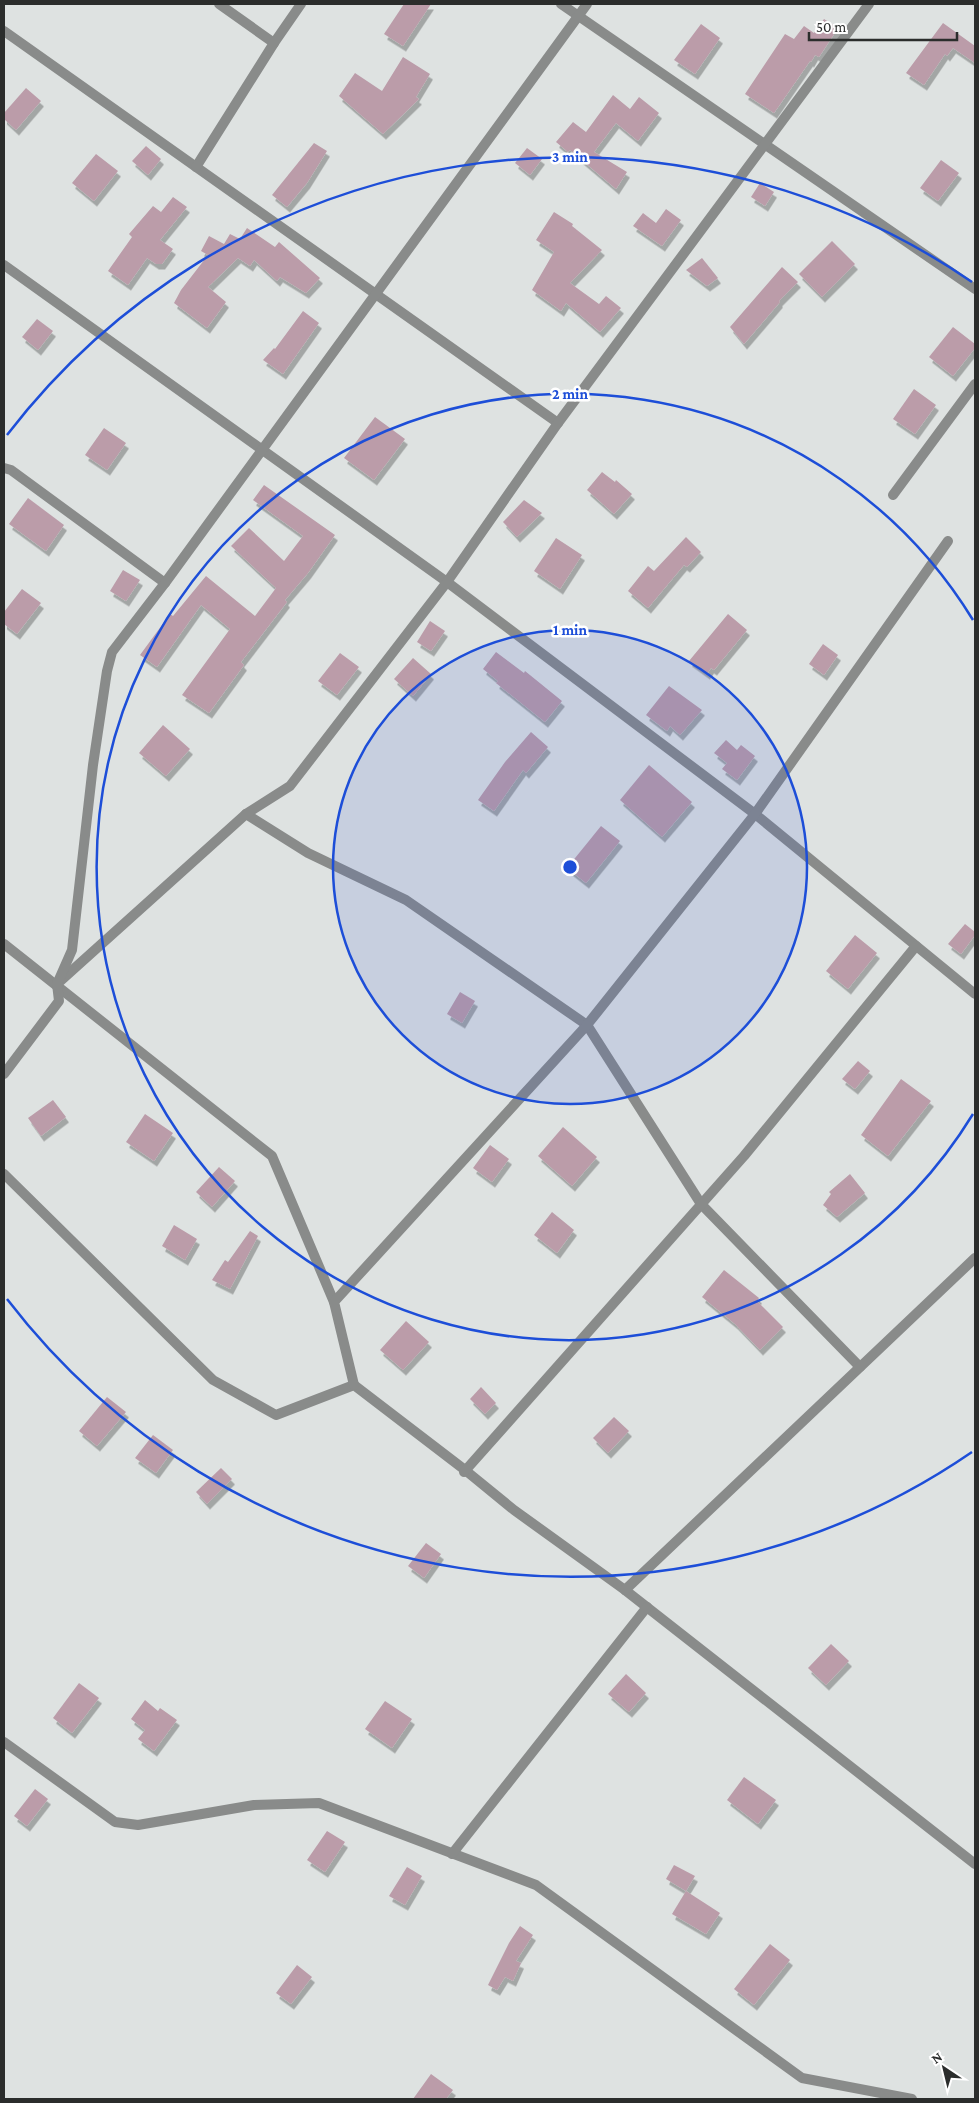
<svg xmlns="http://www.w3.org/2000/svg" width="979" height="2103" font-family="'Crimson Pro',serif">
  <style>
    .building { fill: #bb9ca9; filter: url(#shadow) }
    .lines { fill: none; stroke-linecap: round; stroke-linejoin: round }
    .street { stroke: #898b8a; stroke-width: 10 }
    .ring { fill: none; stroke: #1d4ed8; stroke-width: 2.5 }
    .centre { fill: #1d4ed8; stroke: #fff; stroke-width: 2.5 }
    .ring-label { font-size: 15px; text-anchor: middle; font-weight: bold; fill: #1d4ed8; stroke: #fff; stroke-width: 5; stroke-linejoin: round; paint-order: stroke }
  </style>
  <defs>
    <filter id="shadow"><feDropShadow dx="3" dy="5.5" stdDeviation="0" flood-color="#0004"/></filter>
  </defs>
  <rect width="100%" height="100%" fill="#dee2e1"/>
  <!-- building -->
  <g class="building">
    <polygon points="404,4 431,4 403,46 384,34"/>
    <polygon points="824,19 838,28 819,57 815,55 811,62 810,61 774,113 745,94 785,34 794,39 804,26 814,33"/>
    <polygon points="943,23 975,46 975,63 953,48 947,56 945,54 924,85 906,73"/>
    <polygon points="701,24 720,38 695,74 674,60"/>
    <polygon points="403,57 430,74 416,97 419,99 383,134 339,96 355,73 382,91"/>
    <polygon points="26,88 41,101 16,130 4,119 4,113"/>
    <polygon points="613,95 630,109 639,97 659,113 638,141 616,123 594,152 627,172 616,189 570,150 568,152 556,142 573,122 586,132"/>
    <polygon points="314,143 327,151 307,183 287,207 272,195"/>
    <polygon points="146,146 161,159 148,175 132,161"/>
    <polygon points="527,148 542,159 530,175 515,163"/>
    <polygon points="96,154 118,171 94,201 72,183"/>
    <polygon points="941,160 959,173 938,201 920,188"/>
    <polygon points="760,183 774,192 765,206 751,197"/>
    <polygon points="173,197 187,207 160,240 173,249 162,264 156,264 147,258 128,285 108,271 132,237 129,234 153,206 161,212"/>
    <polygon points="666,209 681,220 662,246 633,226 643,213 656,223"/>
    <polygon points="554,212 573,224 572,226 602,250 570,283 599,304 606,296 621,308 600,332 566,303 561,311 532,290 554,252 536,240"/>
    <polygon points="247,228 275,247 279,242 320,278 306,293 280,277 277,281 254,260 250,266 238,258 208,287 226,302 207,328 174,303 181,290 208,255 201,251 209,236 224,244 230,234 240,239"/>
    <polygon points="832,241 855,264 822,297 799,274"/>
    <polygon points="702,258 718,278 707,286 686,270"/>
    <polygon points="782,267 798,282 779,301 780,302 744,344 730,327"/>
    <polygon points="303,311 319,323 283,374 263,360 274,348 275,349"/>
    <polygon points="37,319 53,331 38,350 22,337"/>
    <polygon points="953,327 975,344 975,348 953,376 929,357"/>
    <polygon points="914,389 936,405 915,434 893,419"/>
    <polygon points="375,417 405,439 374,480 344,458"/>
    <polygon points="104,428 126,443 107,470 85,455"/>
    <polygon points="602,472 615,482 616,480 632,494 614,514 587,490"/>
    <polygon points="264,485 335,535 308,573 285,600 287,602 241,662 244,665 209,713 182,695 230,629 201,605 157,667 140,655 170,614 173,616 206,576 255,616 276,588 231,546 249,528 284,561 303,536 253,500"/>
    <polygon points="28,498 64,525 46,551 9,524"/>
    <polygon points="524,500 542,513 517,537 503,522"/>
    <polygon points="686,537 701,552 687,567 684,565 648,608 628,591 648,566 654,571"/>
    <polygon points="556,538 582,555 560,589 534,571"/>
    <polygon points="123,570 140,580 126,601 110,591"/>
    <polygon points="22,589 41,603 17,634 4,624 4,612"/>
    <polygon points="728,614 747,630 714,670 711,668 707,674 689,661"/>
    <polygon points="430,621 445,631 431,651 417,642"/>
    <polygon points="823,644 838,655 824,675 809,664"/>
    <polygon points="496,652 524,673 525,671 562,701 545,722 496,683 498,681 483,669"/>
    <polygon points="340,653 359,667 337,695 318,681"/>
    <polygon points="413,658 431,674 413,696 394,679"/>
    <polygon points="669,686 702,710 680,735 670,726 667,731 646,715"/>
    <polygon points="163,725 190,749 166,776 139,753"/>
    <polygon points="531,732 548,747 526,773 523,770 494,811 478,800 505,762"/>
    <polygon points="726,740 737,750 741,745 755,756 737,780 722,769 727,763 714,753"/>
    <polygon points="649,765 692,802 662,837 620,800"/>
    <polygon points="601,826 620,841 586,883 567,868"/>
    <polygon points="965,924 975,932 975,935 961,954 948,944"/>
    <polygon points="855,935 877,953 848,989 826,971"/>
    <polygon points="460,992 475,1001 462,1023 447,1014"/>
    <polygon points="858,1061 870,1071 855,1089 842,1079"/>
    <polygon points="901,1079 931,1101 888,1156 861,1135"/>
    <polygon points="53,1100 66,1117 41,1136 28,1118"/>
    <polygon points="145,1114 173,1133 154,1161 126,1142"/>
    <polygon points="563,1127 597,1157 572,1186 538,1156"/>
    <polygon points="490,1145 509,1159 492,1182 473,1168"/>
    <polygon points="219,1167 235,1181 212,1207 196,1192"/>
    <polygon points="850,1174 865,1193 837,1217 823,1205 831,1194 829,1192"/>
    <polygon points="552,1212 574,1230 557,1253 534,1235"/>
    <polygon points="174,1225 197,1239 185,1260 162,1246"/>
    <polygon points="250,1231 258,1236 230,1289 212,1280 225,1260 228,1262"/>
    <polygon points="724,1270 759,1298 757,1301 783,1327 760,1350 735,1324 702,1297"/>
    <polygon points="406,1321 429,1342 403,1370 380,1350"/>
    <polygon points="481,1387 496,1403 485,1414 470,1399"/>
    <polygon points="107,1397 126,1412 97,1446 79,1431"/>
    <polygon points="614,1417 629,1431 608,1453 593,1438"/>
    <polygon points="153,1435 173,1450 156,1473 135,1458"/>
    <polygon points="221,1468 232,1479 207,1504 196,1492"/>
    <polygon points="426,1543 441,1554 424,1578 408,1566"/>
    <polygon points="831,1644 849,1661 826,1685 808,1668"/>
    <polygon points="626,1674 646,1693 629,1712 608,1694"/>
    <polygon points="79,1683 99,1698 72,1733 53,1718"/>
    <polygon points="145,1700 158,1711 160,1708 177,1720 154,1751 138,1739 145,1730 131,1719"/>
    <polygon points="385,1701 412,1719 392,1748 365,1729"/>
    <polygon points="744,1777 776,1800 758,1824 727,1800"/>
    <polygon points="35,1789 48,1799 27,1826 14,1816"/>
    <polygon points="327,1831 345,1842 325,1872 307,1860"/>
    <polygon points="674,1865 695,1876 686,1891 666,1879"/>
    <polygon points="407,1867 422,1876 405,1905 389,1896"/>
    <polygon points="686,1891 720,1913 706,1934 672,1914"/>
    <polygon points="520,1926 533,1935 516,1961 521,1963 513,1981 505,1977 497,1990 488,1985 509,1943"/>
    <polygon points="770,1944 790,1960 754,2005 734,1989"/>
    <polygon points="297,1965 312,1977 291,2004 276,1993"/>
    <polygon points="431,2074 453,2090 446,2099 413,2099"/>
  </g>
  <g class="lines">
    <!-- street -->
    <g class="street">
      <polyline points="219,4 274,43"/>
      <polyline points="561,4 975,289"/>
      <polyline points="4,31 558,423"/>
      <polyline points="196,167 274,43 301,4"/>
      <polyline points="4,265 447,582 755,814 975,994"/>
      <polyline points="4,468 11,470 165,583"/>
      <polyline points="893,495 975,384"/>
      <polyline points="246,814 308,853 406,900 587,1025 701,1204 860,1367"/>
      <polyline points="4,944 272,1156 334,1302"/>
      <polyline points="57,984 246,814 290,786 447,582 558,423 869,4"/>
      <polyline points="4,1074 59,1001 57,984 72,950 93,765 107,671 112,652 165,583 587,4"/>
      <polyline points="4,1174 213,1380 276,1415 354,1385 465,1470 514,1510 625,1590 975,1864"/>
      <polyline points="354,1385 334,1302 587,1025 755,814 948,541"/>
      <polyline points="464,1472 744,1156 916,946"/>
      <polyline points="625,1590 975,1258"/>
      <polyline points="4,1742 115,1822 138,1825 254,1805 319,1803 536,1885 802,2078 912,2099"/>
      <polyline points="452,1854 647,1607"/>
    </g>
  </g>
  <!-- distance rings -->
  <circle cx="570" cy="867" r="237" fill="#1d4ed8" fill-opacity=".12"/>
  <g class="ring">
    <circle cx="570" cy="867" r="237"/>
    <path d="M973 1114A473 473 0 1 1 973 620"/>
    <path d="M972 1452A710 710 0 0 1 7 1299M7 435A710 710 0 0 1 972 282"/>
  </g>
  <circle cx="570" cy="867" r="8" class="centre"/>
  <g class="ring-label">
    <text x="570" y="162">3 min</text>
    <text x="570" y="399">2 min</text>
    <text x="570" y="635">1 min</text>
  </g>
  <!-- border -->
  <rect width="979" height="2103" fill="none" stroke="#2b2d2c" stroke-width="10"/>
  <!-- north arrow -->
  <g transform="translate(944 2068) rotate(325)" stroke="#ffffff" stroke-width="4" paint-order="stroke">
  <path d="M0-4L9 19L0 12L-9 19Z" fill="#2b2d2c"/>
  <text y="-8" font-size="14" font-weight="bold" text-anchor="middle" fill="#2b2d2c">N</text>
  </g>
  <!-- scale -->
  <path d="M809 32v8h148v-8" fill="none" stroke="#2b2d2c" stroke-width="2.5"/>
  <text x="816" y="32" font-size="15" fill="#2b2d2c" stroke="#ffffff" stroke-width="4" paint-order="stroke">50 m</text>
</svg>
